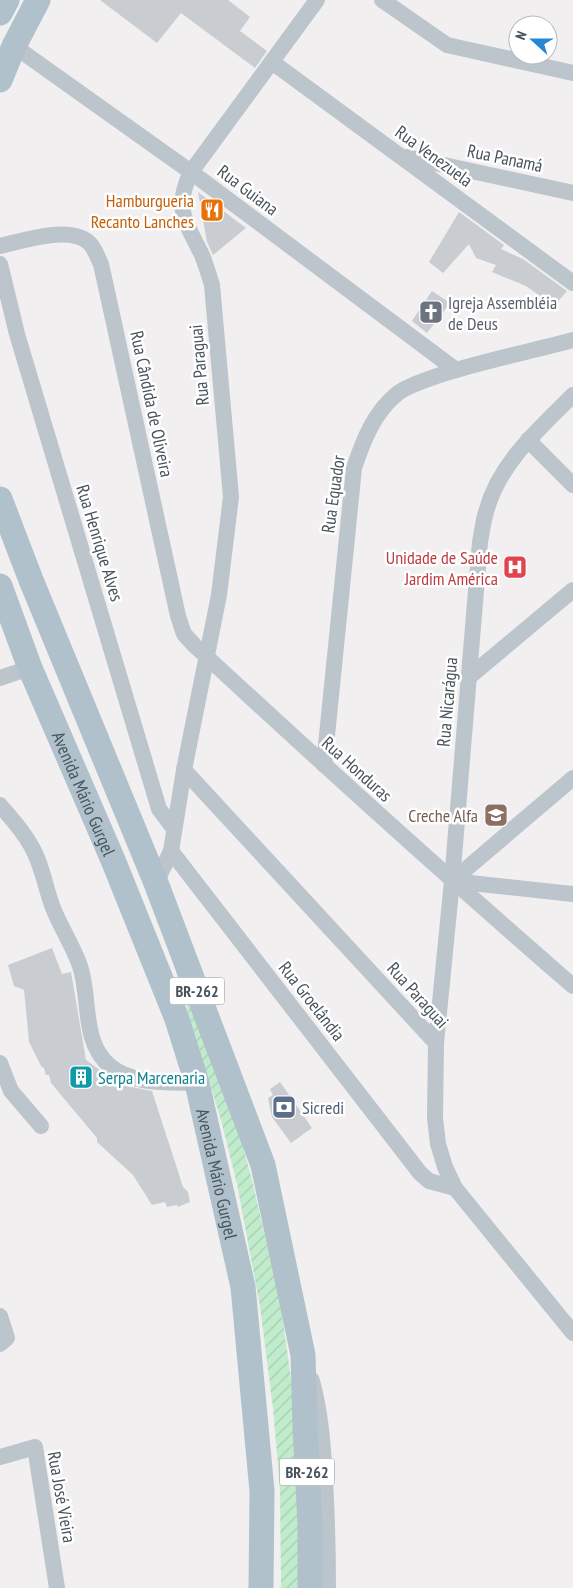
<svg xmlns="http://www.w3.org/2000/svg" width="573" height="1588" font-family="'PT Sans Narrow',sans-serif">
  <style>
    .garden { fill: url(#garden-furrows) }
    .building { fill: #c9cdd1 }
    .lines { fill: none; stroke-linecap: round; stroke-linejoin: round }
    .minor { stroke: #bbc5cb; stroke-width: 16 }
    .tertiary { stroke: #bbc5cb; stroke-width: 20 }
    .primary { stroke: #b0c1cc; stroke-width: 25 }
    .labels { text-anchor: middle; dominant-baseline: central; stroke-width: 5; stroke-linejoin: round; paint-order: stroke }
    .shield { fill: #fff; stroke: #7f878c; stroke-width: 1 }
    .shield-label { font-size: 16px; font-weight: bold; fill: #48545b }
    .street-label { font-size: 18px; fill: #48545b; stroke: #fff }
    .food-label { font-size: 18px; fill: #c56008; stroke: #fff; text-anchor: end }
    .worship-label { font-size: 18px; fill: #5b616d; stroke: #fff; text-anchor: start }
    .health-label { font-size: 18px; fill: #be3a42; stroke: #fff; text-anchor: end }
    .education-label { font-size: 18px; fill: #785e54; stroke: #fff; text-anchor: end }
    .culture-label { font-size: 18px; fill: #0d838f; stroke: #fff; text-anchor: start }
    .service-label { font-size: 18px; fill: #4e5e75; stroke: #fff; text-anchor: start }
  </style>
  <defs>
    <pattern id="garden-furrows" width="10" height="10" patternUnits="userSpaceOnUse" patternTransform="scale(1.25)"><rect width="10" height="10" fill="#c0eccc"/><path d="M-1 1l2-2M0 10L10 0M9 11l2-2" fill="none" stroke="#a6ccb1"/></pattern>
  </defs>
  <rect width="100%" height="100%" fill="#f1efef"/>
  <!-- garden -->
  <polygon class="garden" points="167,942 234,1114 252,1180 280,1301 295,1407 305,1588 281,1588 280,1489 273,1408 260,1306 237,1184 221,1120"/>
  <!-- building -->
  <g class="building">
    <polygon points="100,0 228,0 250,17 240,31 267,51 255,68 181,13 157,43"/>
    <polygon points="198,192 246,228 213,255 207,242"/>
    <polygon points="459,212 504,245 501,249 523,259 567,291 554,306 526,286 492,272 496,265 476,258 469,244 443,273 429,262"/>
    <polygon points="432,291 450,303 427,333 412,321"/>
    <polygon points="52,948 62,974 71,972 86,1060 115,1081 126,1086 152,1091 183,1187 188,1192 190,1202 178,1207 177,1205 167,1207 165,1202 152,1205 133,1175 97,1142 97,1138 51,1083 49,1075 46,1075 44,1068 41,1066 29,1042 24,990 14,986 8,965"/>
    <polygon points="280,1082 312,1128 291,1143 272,1117 268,1098 273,1095 270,1089"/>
  </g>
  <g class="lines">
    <!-- minor -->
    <g class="minor">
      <polyline points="382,0 447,45 573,73"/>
      <polyline points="14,46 191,172 456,370"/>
      <polyline points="272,62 573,283"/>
      <polyline points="407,157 573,193"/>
      <path d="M0,246C23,241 66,226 87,241C94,246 97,256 101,264L178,616L184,634L195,646C319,761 445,875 573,986"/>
      <polyline points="0,264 17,334 159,809 174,829"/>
      <path d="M573,395C539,429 499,463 486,512C483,522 482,532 480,542L452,881L436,1043L435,1118L438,1144L445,1167L455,1188L573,1333"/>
      <polyline points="528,440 573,485"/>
      <polyline points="469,677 573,590"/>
      <polyline points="0,678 30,668"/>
      <path d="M324,765L354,468C363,441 374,412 398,393C409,385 426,380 440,375C483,361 529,352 573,340"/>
      <polyline points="184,770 436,1043"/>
      <path d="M0,805C10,817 22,829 30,844C42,863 45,887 53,908C61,928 73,946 80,966C91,999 81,1042 110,1066C132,1085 170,1082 197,1083"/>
      <path d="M171,851L184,770L219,595L231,497L212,285C209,275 206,265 202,255C186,222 173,209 191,172L317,0"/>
      <polyline points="452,881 573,778"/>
      <polyline points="452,881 573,894"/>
      <polyline points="156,883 171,851 420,1173 429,1181 455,1188"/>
      <polyline points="0,1063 11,1091 41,1126"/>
      <polyline points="0,1316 7,1338 0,1344"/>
      <polyline points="0,1457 35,1447 57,1588"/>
    </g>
    <!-- tertiary -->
    <path class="tertiary" d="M310,1381C319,1415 321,1445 323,1480C325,1516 326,1552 326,1588"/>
    <!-- primary -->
    <g class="primary">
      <polyline points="0,13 7,0"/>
      <polyline points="0,80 14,46 38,0"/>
      <polyline points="0,499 31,580 156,883 263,1165 303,1355 305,1428 310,1524 310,1588"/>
      <path id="s1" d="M0,586L30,668L113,860L177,1019L197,1083L243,1287L262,1491L261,1588"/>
    </g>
  </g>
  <!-- icons -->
  <defs>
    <g id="restaurant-square" transform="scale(1.25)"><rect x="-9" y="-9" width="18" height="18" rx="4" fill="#e8710a" stroke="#fff"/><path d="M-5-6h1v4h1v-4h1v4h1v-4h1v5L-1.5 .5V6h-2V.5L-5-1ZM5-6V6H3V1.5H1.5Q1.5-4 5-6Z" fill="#fff"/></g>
    <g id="church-square" transform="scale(1.25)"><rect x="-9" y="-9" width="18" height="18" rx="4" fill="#6b7280" stroke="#fff"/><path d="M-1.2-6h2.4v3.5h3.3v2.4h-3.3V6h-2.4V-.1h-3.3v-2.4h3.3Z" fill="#fff"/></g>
    <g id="hospital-square" transform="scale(1.25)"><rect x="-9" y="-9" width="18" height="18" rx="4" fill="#e0444e" stroke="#fff"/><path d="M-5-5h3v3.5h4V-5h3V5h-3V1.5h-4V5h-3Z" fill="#fff"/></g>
    <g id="school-square" transform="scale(1.25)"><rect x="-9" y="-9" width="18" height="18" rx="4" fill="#8d6e63" stroke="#fff"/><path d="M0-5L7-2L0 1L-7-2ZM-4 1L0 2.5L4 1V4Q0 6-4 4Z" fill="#fff"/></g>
    <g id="building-square" transform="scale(1.25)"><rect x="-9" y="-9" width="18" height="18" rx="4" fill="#0f9aa8" stroke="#fff"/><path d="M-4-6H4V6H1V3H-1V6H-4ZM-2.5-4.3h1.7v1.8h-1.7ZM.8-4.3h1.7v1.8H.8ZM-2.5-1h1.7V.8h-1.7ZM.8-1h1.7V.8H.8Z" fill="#fff"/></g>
    <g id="bank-square" transform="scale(1.25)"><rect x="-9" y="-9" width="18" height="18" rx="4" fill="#5c6f8a" stroke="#fff"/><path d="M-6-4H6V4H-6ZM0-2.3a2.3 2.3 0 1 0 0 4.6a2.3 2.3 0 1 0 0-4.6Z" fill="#fff"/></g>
  </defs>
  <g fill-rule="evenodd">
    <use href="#restaurant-square" x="212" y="210"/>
    <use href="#church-square" x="431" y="312"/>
    <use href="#hospital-square" x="515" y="567"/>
    <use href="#school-square" x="496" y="815"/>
    <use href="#building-square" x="81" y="1077"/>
    <use href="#bank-square" x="284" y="1107"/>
  </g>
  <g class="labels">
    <!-- shield labels -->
    <g class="shield">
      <rect x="169.5" y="977.5" width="55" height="27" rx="4"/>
      <rect x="279.5" y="1458.5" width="55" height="27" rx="4"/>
    </g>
    <g class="shield-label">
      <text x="197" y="991">BR-262</text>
      <text x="307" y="1472">BR-262</text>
    </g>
    <!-- street labels -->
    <g class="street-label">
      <text transform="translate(434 156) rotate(36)">Rua Venezuela</text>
      <text transform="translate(505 158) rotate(12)">Rua Panamá</text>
      <text transform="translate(248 190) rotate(37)">Rua Guiana</text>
      <text transform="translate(199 365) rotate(-95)">Rua Paraguai</text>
      <text transform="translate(152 404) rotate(78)">Rua Cândida de Oliveira</text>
      <text transform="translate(333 494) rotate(-82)">Rua Equador</text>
      <text transform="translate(100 543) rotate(73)">Rua Henrique Alves</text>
      <text transform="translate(447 702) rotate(-85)">Rua Nicarágua</text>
      <text transform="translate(357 769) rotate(42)">Rua Honduras</text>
      <text stroke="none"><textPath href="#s1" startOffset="224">Avenida Mário Gurgel</textPath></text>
      <text transform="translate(418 995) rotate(48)">Rua Paraguai</text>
      <text transform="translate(312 1001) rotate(52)">Rua Groelândia</text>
      <text stroke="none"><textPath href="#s1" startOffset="628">Avenida Mário Gurgel</textPath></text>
      <text transform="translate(62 1497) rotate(80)">Rua José Vieira</text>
    </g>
    <!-- food labels -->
    <g class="food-label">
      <text x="194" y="200">Hamburgueria<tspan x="194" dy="21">Recanto Lanches</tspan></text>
    </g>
    <!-- worship labels -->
    <g class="worship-label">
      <text x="448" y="302">Igreja Assembléia<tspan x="448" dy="21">de Deus</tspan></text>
    </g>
    <!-- health labels -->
    <g class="health-label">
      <text x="498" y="557">Unidade de Saúde<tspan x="498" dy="21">Jardim América</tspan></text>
    </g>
    <!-- education labels -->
    <g class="education-label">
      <text x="478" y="815">Creche Alfa</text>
    </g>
    <!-- culture labels -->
    <g class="culture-label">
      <text x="98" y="1077">Serpa Marcenaria</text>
    </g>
    <!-- service labels -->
    <g class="service-label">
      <text x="302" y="1107">Sicredi</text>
    </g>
  </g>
  <!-- north arrow -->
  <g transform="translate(533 40) rotate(291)"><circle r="24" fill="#ffffff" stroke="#b6bbbd"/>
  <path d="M0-4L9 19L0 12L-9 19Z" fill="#2587d5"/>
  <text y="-8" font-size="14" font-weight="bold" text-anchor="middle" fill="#48545b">N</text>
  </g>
</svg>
